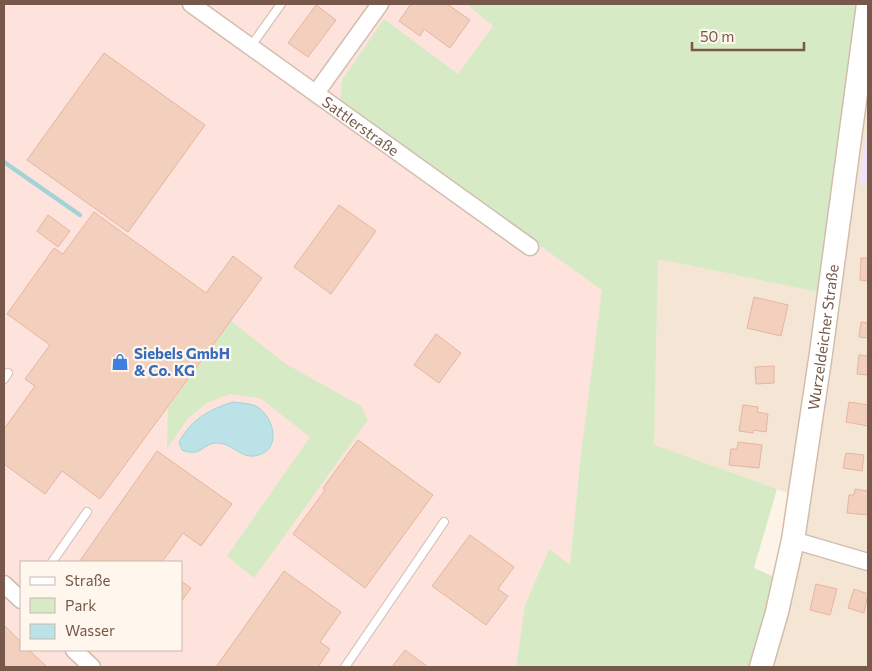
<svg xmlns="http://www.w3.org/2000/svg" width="872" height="671" font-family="Commissioner,sans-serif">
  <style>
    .residential { fill: #f5e5d5 }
    .commercial { fill: #fde3db; fill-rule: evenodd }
    .education { fill: #f0e3f9 }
    .green { fill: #d6ebc5 }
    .water { fill: #bbe3e7; stroke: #a1d3d9 }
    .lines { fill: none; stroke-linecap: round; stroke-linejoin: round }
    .stream { stroke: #a1d3d9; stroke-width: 4.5 }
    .building { fill: #f3d0be; stroke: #e6b59e }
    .service-casing { stroke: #d1bcaf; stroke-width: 10 }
    .minor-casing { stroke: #d1bcaf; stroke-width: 19 }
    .secondary-casing { stroke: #d4bcac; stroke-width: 25 }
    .service { stroke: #fff; stroke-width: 8 }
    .minor { stroke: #fff; stroke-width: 16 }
    .secondary { stroke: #fff; stroke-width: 22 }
    .labels { text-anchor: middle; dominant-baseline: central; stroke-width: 4.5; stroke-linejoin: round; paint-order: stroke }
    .street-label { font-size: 15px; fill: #77584a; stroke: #fff7ee }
    .shop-label { font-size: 15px; font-weight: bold; fill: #366cbe; stroke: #fff7ee; text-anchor: start }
  </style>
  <rect width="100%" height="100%" fill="#fdf3e7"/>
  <!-- residential -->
  <polygon class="residential" points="868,4 868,667 773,667 811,501 654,446 658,259 818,292"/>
  <!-- commercial -->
  <path class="commercial" d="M4,4H858L818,292L658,259L654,446L580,462L570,566L549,550L525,605L516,667H4ZM21,562H181V650H21Z"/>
  <!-- education -->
  <polygon class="education" points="868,126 868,185 859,183"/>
  <!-- green -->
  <g class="green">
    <polygon points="469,4 858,4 818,292 658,259 654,445 777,489 754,568 774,577 751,667 516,667 525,605 549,549 570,565 580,462 602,290 340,103 342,80 384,19 458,74 493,26 469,6"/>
    <polygon points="231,321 286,364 361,406 368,420 254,578 227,556 310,437 260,398 230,394 207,403 188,418 167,449 168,408"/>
  </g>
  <!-- water -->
  <path class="water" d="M233,402C239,403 250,403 256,406C275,417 283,452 254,456C241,458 231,443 218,443C203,442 202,458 182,450L179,442C192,419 208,410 233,402Z"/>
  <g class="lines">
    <!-- stream -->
    <polyline class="stream" points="4,162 80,215"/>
  </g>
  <!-- building -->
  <g class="building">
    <polygon points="411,4 447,4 470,20 450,48 424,29 420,36 399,21"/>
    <polygon points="316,5 336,20 308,57 288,43"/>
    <polygon points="104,53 205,125 128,232 27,160"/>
    <polygon points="339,205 376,231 331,294 294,267"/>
    <polygon points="94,212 206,293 233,256 262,278 100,499 62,471 45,494 4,464 4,429 35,386 25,379 50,345 7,314 54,248 63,254"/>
    <polygon points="48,215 70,231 58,247 37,231"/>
    <polygon points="861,258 868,258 868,281 860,280"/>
    <polygon points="754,297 788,305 781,336 747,328"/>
    <polygon points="861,322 868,323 868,338 859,337"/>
    <polygon points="436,334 461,353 439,383 414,365"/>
    <polygon points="859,355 868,356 868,375 857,374"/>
    <polygon points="774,366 774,383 756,384 755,367"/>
    <polygon points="849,402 868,405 868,426 846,422"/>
    <polygon points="743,405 758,407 757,412 768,414 766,432 754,430 753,433 739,431"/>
    <polygon points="358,440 433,495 365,588 293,534 325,490 323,488"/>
    <polygon points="738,442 762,445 759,468 729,465 731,449 737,449"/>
    <polygon points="157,451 232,504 201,546 183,533 162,562 79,562"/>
    <polygon points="846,453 864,455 862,471 843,468"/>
    <polygon points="855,489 868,491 868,515 847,513 849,495 854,495"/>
    <polygon points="470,535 514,567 498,589 508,596 486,625 432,586"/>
    <polygon points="284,571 341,612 320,642 330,649 318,667 216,667"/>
    <polygon points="181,581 191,588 181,602"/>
    <polygon points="816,584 837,589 830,615 810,610"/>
    <polygon points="854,589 868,594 864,613 848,608"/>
    <polygon points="4,625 21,642 21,650 29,650 47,667 4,667"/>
    <polygon points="405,650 428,667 392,667"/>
  </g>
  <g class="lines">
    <!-- service casing -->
    <g class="service-casing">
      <g id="service">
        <polyline points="251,46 281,4"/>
        <polyline points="4,379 8,373"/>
        <polyline points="52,562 87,512"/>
        <polyline points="345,667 444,522"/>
      </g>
    </g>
    <!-- minor casing -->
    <g class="minor-casing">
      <g id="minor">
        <path id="s1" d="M191,4L530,247"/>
        <polyline points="316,93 380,4"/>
        <polyline points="793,540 868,562"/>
        <polyline points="4,584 21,600"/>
        <polyline points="74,650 92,667"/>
      </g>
    </g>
    <!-- secondary casing -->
    <g class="secondary-casing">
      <g id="secondary">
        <path id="s2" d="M761,667L777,612L793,540L821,353L868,4"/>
      </g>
    </g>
    <!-- service -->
    <use href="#service" class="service"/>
    <!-- minor -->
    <use href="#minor" class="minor"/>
    <!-- secondary -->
    <use href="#secondary" class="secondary"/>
  </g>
  <!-- icons -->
  <defs>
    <g id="shop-bare" transform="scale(1.35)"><path d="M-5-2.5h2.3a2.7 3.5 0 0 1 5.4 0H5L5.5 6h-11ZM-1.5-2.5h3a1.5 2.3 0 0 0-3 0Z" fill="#3f7fe0" stroke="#fff7ee" stroke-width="2.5" paint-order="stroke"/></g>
  </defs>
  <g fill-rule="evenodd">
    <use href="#shop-bare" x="120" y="362"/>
  </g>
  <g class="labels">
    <!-- street labels -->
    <g class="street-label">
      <text stroke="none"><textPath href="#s1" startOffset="209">Sattlerstraße</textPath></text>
      <text stroke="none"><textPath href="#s2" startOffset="336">Wurzeldeicher Straße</textPath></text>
    </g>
    <!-- shop labels -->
    <g class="shop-label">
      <text x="134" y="353">Siebels GmbH<tspan x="134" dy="17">&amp; Co. KG</tspan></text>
    </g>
  </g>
  <!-- border -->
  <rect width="872" height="671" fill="none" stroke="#77584a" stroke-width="10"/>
  <!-- legend -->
  <rect x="20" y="561" width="162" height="90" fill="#fff7ee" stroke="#c9b7ac"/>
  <rect x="30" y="577" width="25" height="8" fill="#ffffff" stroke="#c9b7ac"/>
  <text x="65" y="586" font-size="15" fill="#77584a">Straße</text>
  <rect x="30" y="598" width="25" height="15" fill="#d6ebc5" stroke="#c9b7ac"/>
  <text x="65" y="611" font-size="15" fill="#77584a">Park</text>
  <rect x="30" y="624" width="25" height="15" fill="#bbe3e7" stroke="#c9b7ac"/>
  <text x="65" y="636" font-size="15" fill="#77584a">Wasser</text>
  <!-- scale -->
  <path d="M692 42v8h112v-8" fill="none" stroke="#77584a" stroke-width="2.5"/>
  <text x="700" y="42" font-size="15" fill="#77584a" stroke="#fff7ee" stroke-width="4" paint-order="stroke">50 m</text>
</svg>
